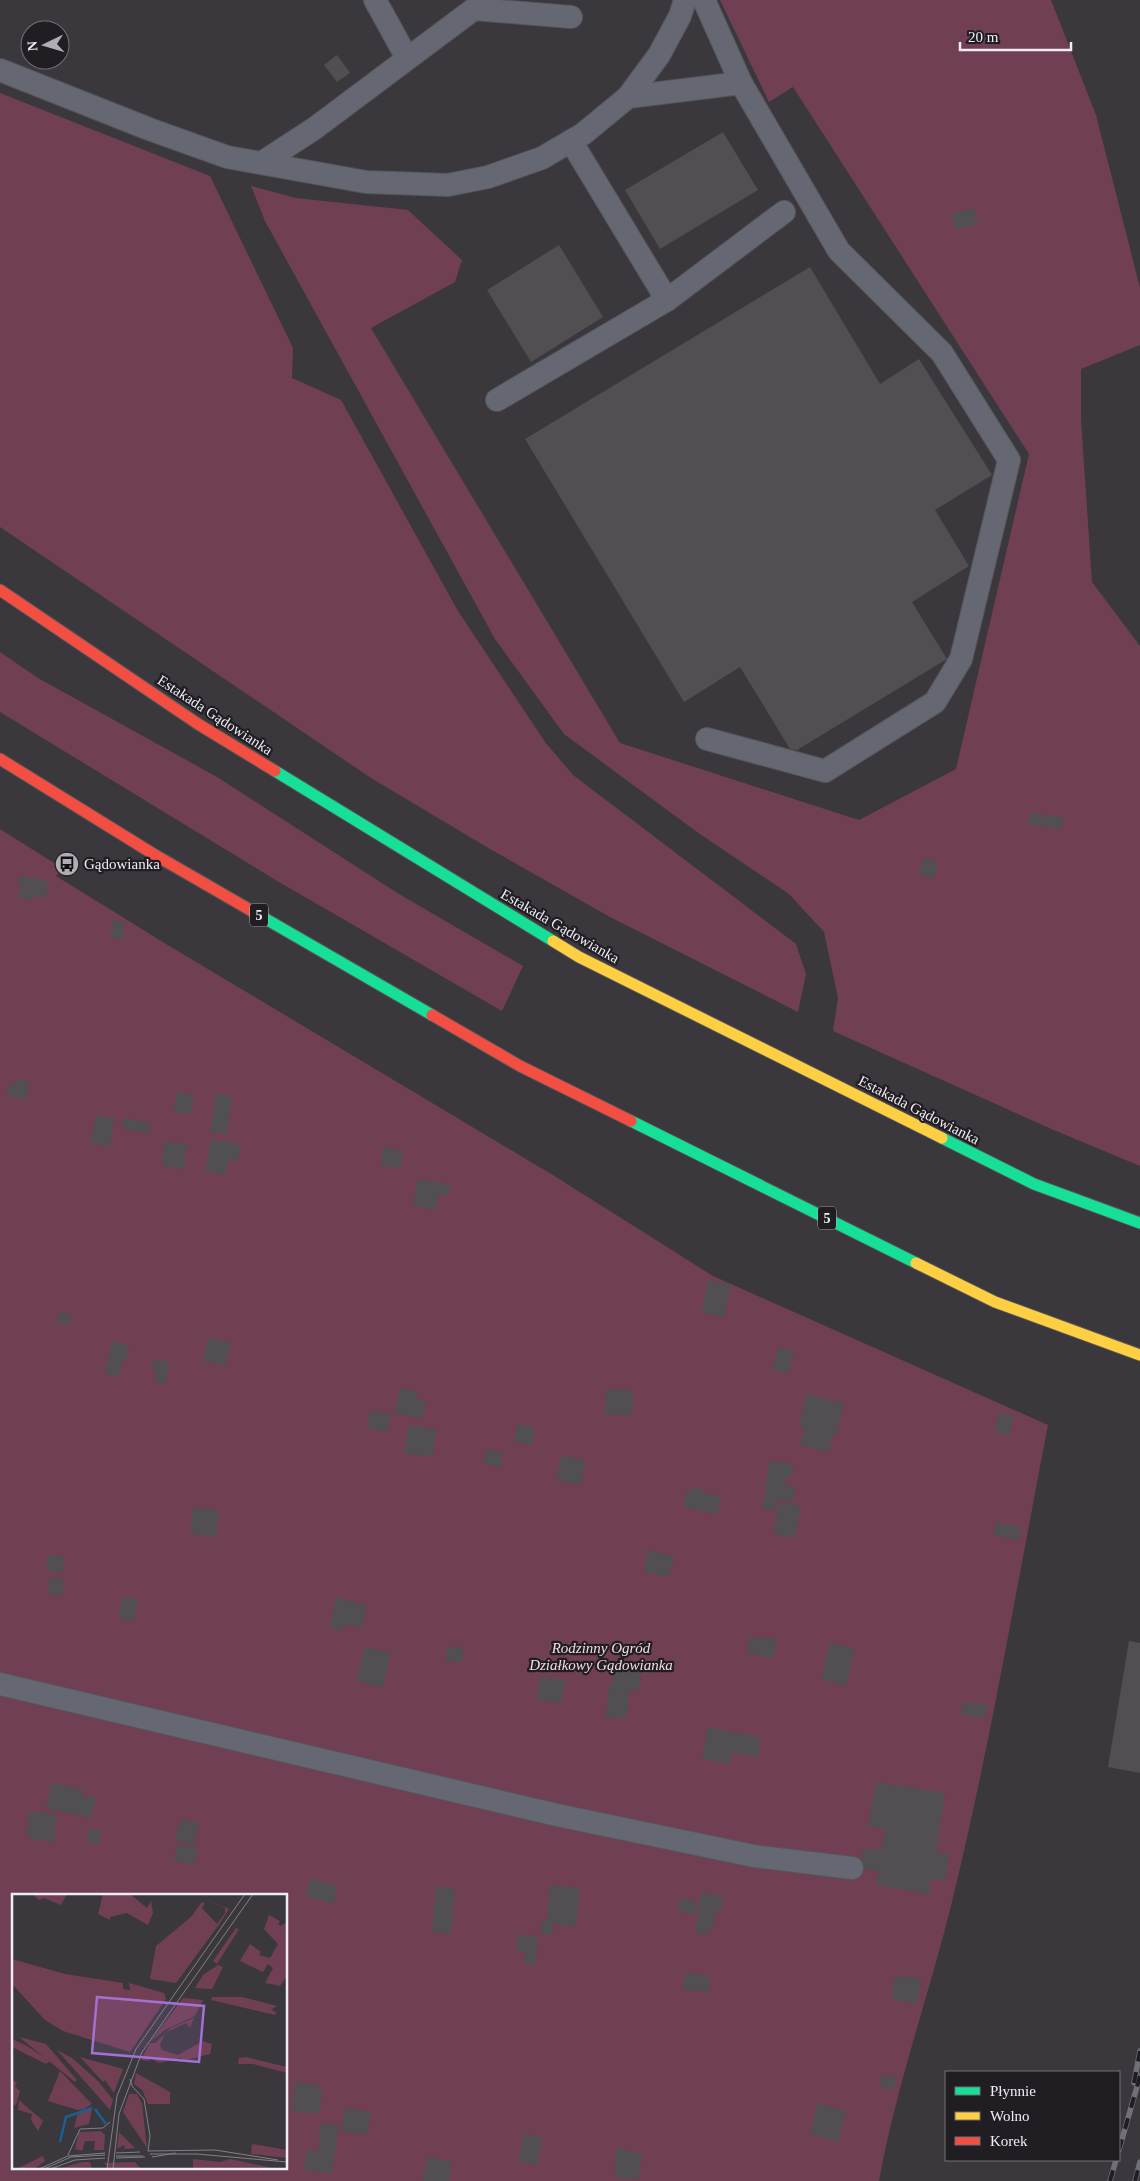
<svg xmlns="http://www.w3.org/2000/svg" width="1140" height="2181" font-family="Georgia,serif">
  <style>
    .green { fill: #703f53; fill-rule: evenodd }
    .building { fill: #524f53 }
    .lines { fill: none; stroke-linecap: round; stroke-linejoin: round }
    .lane-casing { stroke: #575659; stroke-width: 24 }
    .fast-casing { stroke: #575659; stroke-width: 13 }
    .slow-casing { stroke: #575659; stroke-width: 13 }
    .jam-casing { stroke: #575659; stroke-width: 13 }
    .lane { stroke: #656873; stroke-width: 22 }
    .fast { stroke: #16e098; stroke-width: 11 }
    .slow { stroke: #ffcf43; stroke-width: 11 }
    .jam { stroke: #f24e42; stroke-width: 11 }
    .rail-casing { stroke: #717078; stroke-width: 5.5 }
    .rail { stroke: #201e23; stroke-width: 4; stroke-dasharray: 11; stroke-linecap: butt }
    .labels { text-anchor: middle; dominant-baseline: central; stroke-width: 4.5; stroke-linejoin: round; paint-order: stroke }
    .shield { fill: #201e23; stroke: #b1afb5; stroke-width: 1 }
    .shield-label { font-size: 14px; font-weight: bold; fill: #efedf4 }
    .street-label { font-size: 15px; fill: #efedf4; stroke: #201e23 }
    .poi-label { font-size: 15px; fill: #efedf4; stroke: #201e23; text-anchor: start }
    .park-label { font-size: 15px; font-style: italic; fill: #f4dbe3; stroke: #201e23 }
    .inset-river { fill: none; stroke: #195f94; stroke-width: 2.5 }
    .inset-road { fill: none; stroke: #828086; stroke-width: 1 }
    .view { fill: #a470d2; fill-opacity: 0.15; stroke: #a470d2; stroke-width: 2.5 }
    .inset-edge { fill: none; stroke: #efedf4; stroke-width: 2.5 }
  </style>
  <rect width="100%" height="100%" fill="#3a383d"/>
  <!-- green -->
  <g class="green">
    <polygon points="720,0 1051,0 1096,115 1140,288 1140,345 1081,369 1081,420 1092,582 1140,646 1140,1166 1049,1128 833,1031 838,998 824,932 789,894 697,832 564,734 495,639 265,221 251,186 296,198 408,210 462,260 455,282 371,328 620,743 859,820 956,769 1029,454 793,87 769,102"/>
    <polygon points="0,93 210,176 293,348 292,378 341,400 458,611 545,742 573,775 796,944 806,974 798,1012 610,917 490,849 371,778 0,527"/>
    <polygon points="0,652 38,678 217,777 399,894 523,966 502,1011 279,882 0,712"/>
    <path d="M0,829L62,868L56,876L166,944L556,1177L713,1276L1048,1425C1017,1585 990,1747 951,1906C928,1998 896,2087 879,2181H0ZM14,1895H286V2167H14Z"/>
  </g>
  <!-- building -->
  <g class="building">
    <polygon points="337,55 350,73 337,82 324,65"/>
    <polygon points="723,132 758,190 660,249 625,190"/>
    <polygon points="974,208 978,224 956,230 951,214"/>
    <polygon points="559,245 603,317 531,362 487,290"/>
    <polygon points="810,267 880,384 919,359 992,475 935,510 969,566 912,602 947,659 797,750 790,749 740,667 684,702 525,439"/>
    <polygon points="1030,813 1063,817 1062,829 1028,824"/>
    <polygon points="923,858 938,862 933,879 919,874"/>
    <polygon points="19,876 49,881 46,898 34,895 33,901 18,898 21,886 18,885"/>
    <polygon points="112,920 125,922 123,940 110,938"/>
    <polygon points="16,1079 29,1082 27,1099 7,1096 9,1083 15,1085"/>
    <polygon points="177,1092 194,1095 191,1114 174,1111"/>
    <polygon points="216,1094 232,1096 227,1134 210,1132"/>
    <polygon points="96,1115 114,1118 110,1147 91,1144"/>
    <polygon points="124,1118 151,1123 148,1134 122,1128"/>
    <polygon points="211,1139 241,1144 238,1161 229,1159 225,1175 205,1171"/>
    <polygon points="164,1141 187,1144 184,1169 162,1166"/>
    <polygon points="383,1147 403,1150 401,1168 381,1166"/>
    <polygon points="418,1179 450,1184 449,1196 438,1195 436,1210 413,1206"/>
    <polygon points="708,1280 731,1284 724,1317 702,1313"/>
    <polygon points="59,1312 71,1314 69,1325 57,1323"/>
    <polygon points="208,1338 231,1343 226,1366 203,1361"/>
    <polygon points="111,1342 129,1345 126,1361 122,1360 119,1377 105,1374"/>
    <polygon points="779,1347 794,1352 788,1374 772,1370"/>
    <polygon points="153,1360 169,1362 166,1384 155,1383 156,1371 152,1370"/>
    <polygon points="400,1388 418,1392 416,1399 426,1401 422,1418 395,1414"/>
    <polygon points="606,1389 633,1391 632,1416 604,1414"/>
    <polygon points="806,1394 844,1403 837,1435 833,1434 829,1452 800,1445 804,1427 799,1426"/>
    <polygon points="370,1410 391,1415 387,1432 366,1427"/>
    <polygon points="998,1413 1013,1415 1010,1435 995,1433"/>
    <polygon points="517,1424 535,1427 532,1445 514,1441"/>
    <polygon points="408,1425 436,1429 433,1457 404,1453"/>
    <polygon points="487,1449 503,1454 500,1468 483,1463"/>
    <polygon points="561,1455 586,1460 581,1485 557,1480"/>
    <polygon points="769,1461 793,1464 792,1477 786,1477 785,1486 795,1487 793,1502 776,1499 775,1510 763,1509"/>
    <polygon points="692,1487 703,1489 702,1493 721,1496 718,1514 684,1508 686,1491 692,1492"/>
    <polygon points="779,1502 801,1506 795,1538 773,1534"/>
    <polygon points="193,1507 219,1511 216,1537 190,1534"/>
    <polygon points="996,1522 1021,1527 1019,1540 993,1535"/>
    <polygon points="648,1550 674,1556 669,1577 644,1572"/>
    <polygon points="48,1555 64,1557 62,1573 46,1570"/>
    <polygon points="50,1577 64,1579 62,1596 48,1594"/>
    <polygon points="122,1597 138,1599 134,1622 119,1619"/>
    <polygon points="336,1598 367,1605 362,1628 345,1624 343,1631 329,1627"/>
    <polygon points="749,1637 776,1639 774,1658 748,1654"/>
    <polygon points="1129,1641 1140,1643 1140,1773 1108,1767"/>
    <polygon points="830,1642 855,1649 846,1686 821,1679"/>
    <polygon points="365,1647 391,1653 383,1687 356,1681"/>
    <polygon points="447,1647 463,1648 462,1662 446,1661"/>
    <polygon points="617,1659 643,1664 638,1692 629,1690 627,1718 606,1717 609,1685 612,1685"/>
    <polygon points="540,1677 565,1680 562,1703 537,1700"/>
    <polygon points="963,1702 987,1704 985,1718 961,1715"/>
    <polygon points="707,1727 761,1737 758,1757 732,1752 730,1764 702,1759"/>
    <polygon points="876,1782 945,1793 936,1852 949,1854 945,1881 931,1879 929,1894 876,1885 878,1871 860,1869 863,1848 882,1850 885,1829 868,1826"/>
    <polygon points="52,1783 83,1790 82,1795 96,1798 91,1818 46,1808"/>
    <polygon points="29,1811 57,1814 54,1842 30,1839 31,1835 26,1834"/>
    <polygon points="180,1819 199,1823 194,1845 175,1840"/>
    <polygon points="88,1830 100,1830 99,1844 87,1843"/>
    <polygon points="177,1844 198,1848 194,1865 174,1861"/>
    <polygon points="310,1878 338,1886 334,1904 306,1896"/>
    <polygon points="550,1885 580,1888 576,1926 553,1924 552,1935 541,1934 542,1919 547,1920"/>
    <polygon points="436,1886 455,1888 451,1934 432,1932"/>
    <polygon points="701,1893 723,1896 721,1912 715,1911 713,1929 708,1928 708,1935 695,1933"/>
    <polygon points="680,1899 697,1901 695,1914 678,1912"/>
    <polygon points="517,1935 537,1936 536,1965 524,1964 525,1952 517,1952"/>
    <polygon points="685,1973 710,1976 709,1992 683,1990"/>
    <polygon points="894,1976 921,1978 918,2003 892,2000"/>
    <polygon points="882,2074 897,2078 893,2091 879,2086"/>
    <polygon points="295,2082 319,2085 318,2090 322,2091 319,2114 291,2111"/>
    <polygon points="817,2103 846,2111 838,2142 810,2134"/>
    <polygon points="345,2108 371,2112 367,2135 341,2131"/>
    <polygon points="321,2123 339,2125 332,2173 304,2170 307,2150 318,2151"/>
    <polygon points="523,2134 542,2137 538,2165 519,2162"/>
    <polygon points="617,2148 642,2154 638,2180 614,2177"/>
    <polygon points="428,2157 452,2162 449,2181 423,2181"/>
  </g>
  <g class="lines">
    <!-- lane casing -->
    <g class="lane-casing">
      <g id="lane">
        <polyline points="375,0 407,58"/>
        <polyline points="0,70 149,129 227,157 366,182 448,185 488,177 542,158 583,134 628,97 659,55 680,16 685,0"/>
        <polyline points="628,97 741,83 704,0"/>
        <polyline points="263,162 315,128 474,9 571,17"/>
        <polyline points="667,300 784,212"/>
        <polyline points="497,400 667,300 571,141"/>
        <polyline points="707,739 825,771 935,702 961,659 1009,460 942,353 839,251 741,83"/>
        <polyline points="0,1684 557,1815 754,1856 852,1868"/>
      </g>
    </g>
    <!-- fast casing -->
    <g class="fast-casing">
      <g id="fast">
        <polyline points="275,771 553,941"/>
        <polyline points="252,911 432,1015"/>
        <polyline points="631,1121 916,1263"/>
        <polyline points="942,1138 1034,1184 1140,1223"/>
      </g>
    </g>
    <!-- slow casing -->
    <g class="slow-casing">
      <g id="slow">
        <polyline points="553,941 579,957 942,1138"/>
        <polyline points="916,1263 995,1302 1140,1355"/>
      </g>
    </g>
    <!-- jam casing -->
    <g class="jam-casing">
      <g id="jam">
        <polyline points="0,590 198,724 275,771"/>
        <polyline points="0,759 155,855 252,911"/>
        <polyline points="432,1015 520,1066 631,1121"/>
      </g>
    </g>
    <!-- lane -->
    <use href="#lane" class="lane"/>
    <!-- fast -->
    <use href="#fast" class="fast"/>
    <!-- slow -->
    <use href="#slow" class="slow"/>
    <!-- jam -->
    <use href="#jam" class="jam"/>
    <!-- rail casing -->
    <g class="rail-casing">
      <g id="rail">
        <polyline points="1134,2083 1140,2051"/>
        <polyline points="1119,2150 1140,2076"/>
        <polyline points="1110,2181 1116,2160"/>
        <polyline points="1135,2181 1140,2162"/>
      </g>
    </g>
    <!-- rail -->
    <use href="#rail" class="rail"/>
  </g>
  <!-- icons -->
  <defs>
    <g id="bus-disc" transform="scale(1.25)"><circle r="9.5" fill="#b0aeb4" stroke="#201e23"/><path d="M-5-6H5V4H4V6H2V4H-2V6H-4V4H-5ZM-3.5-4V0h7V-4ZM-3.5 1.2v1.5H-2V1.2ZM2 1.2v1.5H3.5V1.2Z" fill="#111"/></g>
  </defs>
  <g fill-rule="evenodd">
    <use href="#bus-disc" x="67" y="864"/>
  </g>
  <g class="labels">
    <!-- shield labels -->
    <g class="shield">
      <rect x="250" y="903.5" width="18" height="23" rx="4"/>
      <rect x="818" y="1206.5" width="18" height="23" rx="4"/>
    </g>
    <g class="shield-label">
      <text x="259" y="915">5</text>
      <text x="827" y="1218">5</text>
    </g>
    <!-- street labels -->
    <g class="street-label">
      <text transform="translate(215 715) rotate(33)">Estakada Gądowianka</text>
      <text transform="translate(560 926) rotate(30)">Estakada Gądowianka</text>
      <text transform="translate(919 1110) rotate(27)">Estakada Gądowianka</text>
    </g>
    <!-- poi labels -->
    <g class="poi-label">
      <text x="84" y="864">Gądowianka</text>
    </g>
    <!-- park labels -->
    <g class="park-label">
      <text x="601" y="1648">Rodzinny Ogród<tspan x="601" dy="17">Działkowy Gądowianka</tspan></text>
    </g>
  </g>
  <!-- overview -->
  <g transform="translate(12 1894)">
    <rect width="275" height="275" fill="#3a383d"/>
    <path d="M20,0H55L49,11L32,4L27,6ZM91,0H118L135,14L139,7L141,19L136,31L115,19L98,23V26L86,20ZM227,0L217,15L206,32L164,89L138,85L144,52L179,23L189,9L193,8L190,14L205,30L213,19V14L188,3L217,15ZM257,21L268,27L266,30L269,32L275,28V82L268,92L253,89L261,74L256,70L251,78L228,67L238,50L249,58L247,61L258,64L266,50L252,35ZM224,34L227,35L205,70L201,67ZM0,65L53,80L111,89V95L118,96L117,89L152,99L154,105L118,158L51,137L33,126L0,90ZM206,71L211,73L200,95L183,94L191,81ZM200,103H230L265,112L259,116L264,118L263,121L199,106ZM171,104L191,106L183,122L153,136L139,147ZM182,124L178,134L174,129L153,139L148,151L150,156L166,161L191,147L200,150L198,160L171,167L169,164L147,169L138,164L137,167L129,166L138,149H143L159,134ZM7,143L34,150L65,186L63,188ZM0,145L15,152L38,167L34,170L0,153ZM45,156L60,164L86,187L101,206L98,216ZM68,163L111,175L102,199L93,186L91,188ZM234,163L275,173V179L241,170H226L227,164ZM48,177L80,210L72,215H80L77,230L62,234L66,218L72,215L66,216L36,207ZM124,179L158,198V210H136L130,196L122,190ZM0,186L5,188L3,193L8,197L4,211L0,210ZM117,200H125L130,209L135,254L111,218ZM7,206L31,227L26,237L19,226L20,220L6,216ZM89,237L93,241L92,256H82L83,247H73L70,257L63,255L67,238ZM107,238L123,254L113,255L112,251L105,255ZM240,250L275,256V264L239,260ZM31,262L33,267L22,275H4ZM181,265L208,268L218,265L265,275H181ZM70,268H78L80,275H46ZM123,268L129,275H97L92,269Z" fill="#703f53"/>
    <path class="inset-river" d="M83,215L94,230M48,248L54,223L80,214"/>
    <path class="inset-road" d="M118,185L120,192L132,205L138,242L136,257L203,256L266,266M104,259L128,258M138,260H185L275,268M56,261L68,235L91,234L98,228M104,262H131M140,263L164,259M104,264L133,263M27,275L56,262L93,259M32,275L59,263L93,261M38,275L63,266L93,264M95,275L105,202L124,155L233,0M101,275L107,220L130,158L241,0"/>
    <path class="view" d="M85,103L192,112L187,168L80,159Z"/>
    <rect width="275" height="275" class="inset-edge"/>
  </g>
  <!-- legend -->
  <rect x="945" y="2071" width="175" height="90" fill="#201e23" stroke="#737177"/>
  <rect x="955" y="2087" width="25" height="8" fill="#16e098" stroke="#737177"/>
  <text x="990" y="2096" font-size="15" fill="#efedf4">Płynnie</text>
  <rect x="955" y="2112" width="25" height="8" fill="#ffcf43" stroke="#737177"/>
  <text x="990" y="2121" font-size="15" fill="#efedf4">Wolno</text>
  <rect x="955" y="2137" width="25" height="8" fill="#f24e42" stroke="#737177"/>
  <text x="990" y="2146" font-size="15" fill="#efedf4">Korek</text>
  <!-- north arrow -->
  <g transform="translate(45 45) rotate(265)"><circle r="24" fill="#201e23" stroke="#737177"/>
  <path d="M0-4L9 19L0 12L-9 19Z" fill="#b0aeb4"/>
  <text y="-8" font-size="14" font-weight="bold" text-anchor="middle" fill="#efedf4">N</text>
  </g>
  <!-- scale -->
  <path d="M960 42v8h111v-8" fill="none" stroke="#efedf4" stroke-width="2.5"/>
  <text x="968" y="42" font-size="15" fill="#efedf4" stroke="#201e23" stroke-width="4" paint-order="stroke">20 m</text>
</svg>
